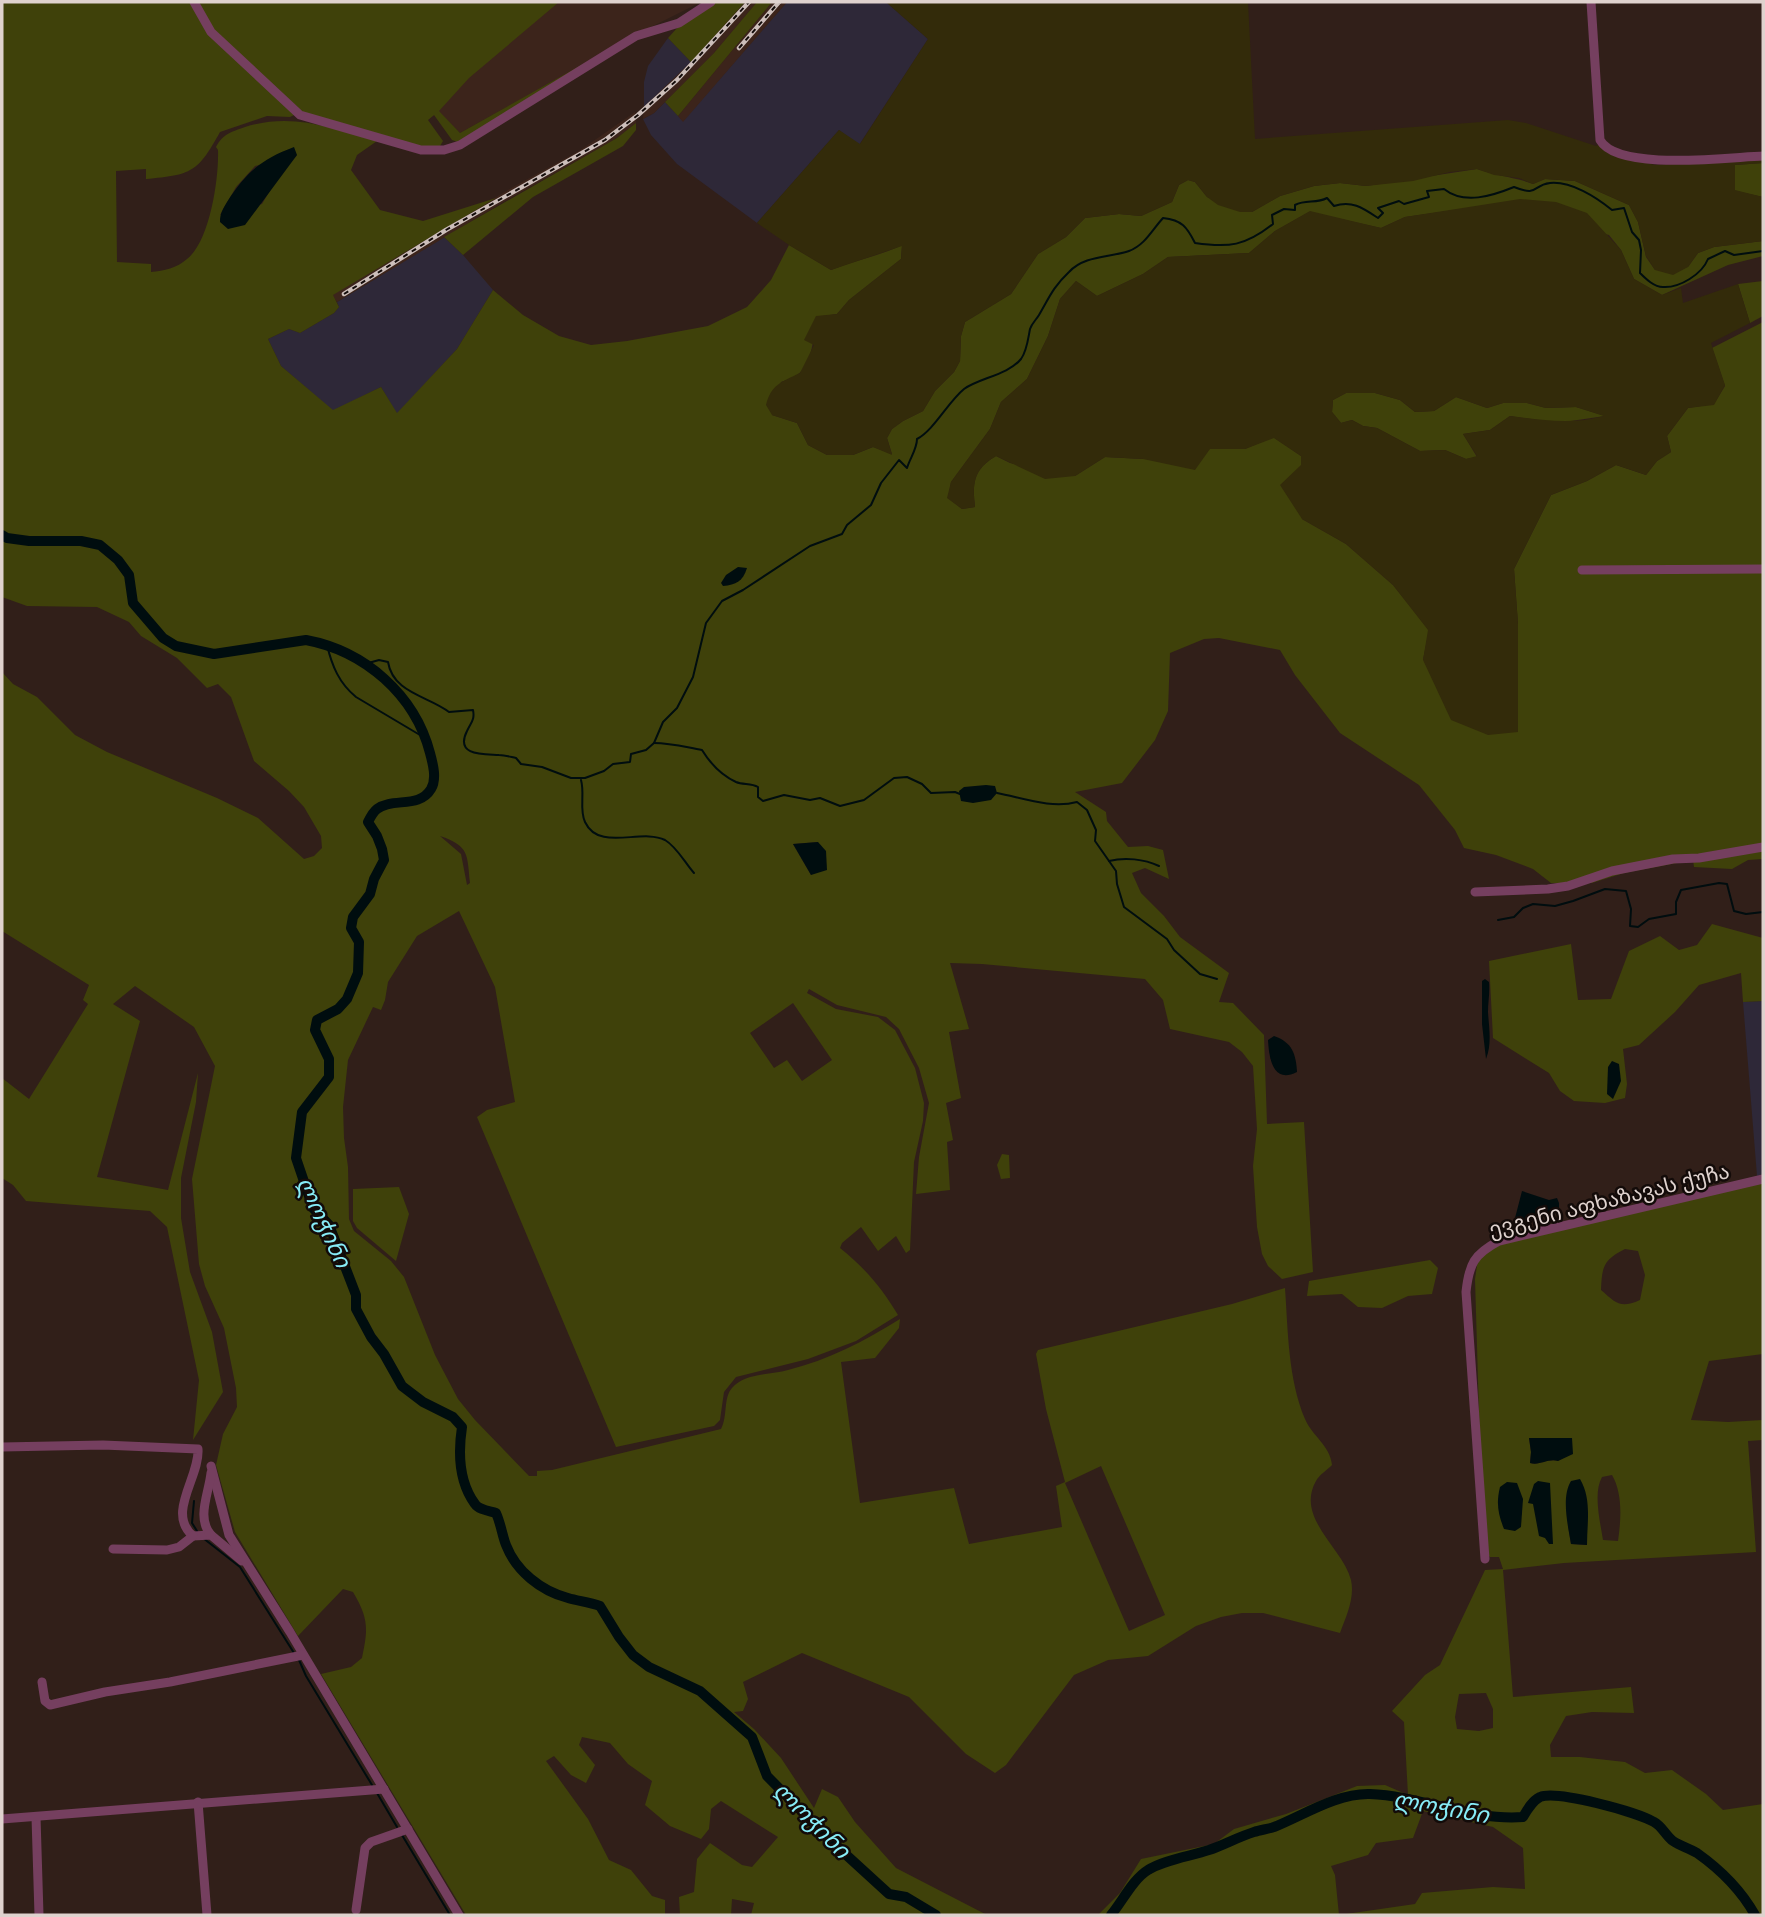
<svg xmlns="http://www.w3.org/2000/svg" width="1765" height="1917" font-family="Rubik,'Noto Sans Georgian',sans-serif">
  <style>
    .industrial { fill: #2e2838 }
    .built { fill: #3c241b }
    .green { fill: #3f410a; fill-rule: evenodd }
    .sand { fill: #332b0a; fill-rule: evenodd }
    .water { fill: #000d0f }
    .lines { fill: none; stroke-linecap: round; stroke-linejoin: round }
    .stream { stroke: #000d0f; stroke-width: 2 }
    .river { stroke: #000d0f; stroke-width: 10 }
    .minor { stroke: #753f5f; stroke-width: 9 }
    .rail-casing { stroke: #ccbeba; stroke-width: 4.5 }
    .rail { stroke: #130b09; stroke-width: 2; stroke-dasharray: 5; stroke-linecap: butt }
    .labels { text-anchor: middle; dominant-baseline: central; stroke-width: 5; stroke-linejoin: round; paint-order: stroke }
    .street-label { font-size: 21px; fill: #dfd2ce; stroke: #130b09 }
    .water-label { font-size: 23px; font-style: italic; fill: #87ecf7; stroke: #130b09 }
  </style>
  <rect width="100%" height="100%" fill="#311f19"/>
  <!-- industrial -->
  <g class="industrial">
    <polygon points="787,2 886,2 928,39 859,145 839,130 757,223 677,164 651,135 643,119 654,113 665,102 683,121"/>
    <polygon points="668,38 691,62 644,107 644,82 648,66"/>
    <polygon points="444,237 463,255 493,290 457,349 397,414 381,387 333,411 281,366 268,339 289,329 300,333 334,313 339,307 337,302"/>
    <polygon points="1763,1001 1763,1174 1757,1176 1743,1002"/>
  </g>
  <!-- built -->
  <g class="built">
    <polygon points="202,2 701,2 645,30 460,133 439,112 424,122"/>
    <polygon points="745,2 757,2 714,53 654,113 643,119 644,107 691,62"/>
    <polygon points="772,2 787,2 683,122 678,116"/>
    <polygon points="635,112 636,123 617,138 500,204 337,302 332,295 513,187 579,151"/>
  </g>
  <!-- green -->
  <g class="green">
    <path d="M2,2H190L212,37L296,114L290,117L267,116L220,132C198,172 192,175 146,179V169L116,171L117,262L151,264V272C164,271 177,268 187,259C210,241 219,178 218,150L216,147C223,134 231,132 245,127C293,112 331,128 377,141L357,155L351,170L380,210L423,221L496,198L333,295L339,307L334,313L300,333L289,329L268,339L281,366L333,410L381,387L397,413L457,349L493,290L523,315L559,336L591,345L627,341L708,326L747,307L771,280L789,245L831,270C855,260 880,256 902,245L901,259L849,300L837,314L816,317C814,334 813,364 797,375C793,378 786,380 781,382L772,415L797,423L808,445L827,455H853L873,447L892,454L887,438L892,429L903,421L923,411L935,391L954,372L960,361L961,336L965,322L1011,294L1038,254L1066,237L1085,218L1119,214L1141,216L1172,202L1179,185L1188,180L1195,182L1207,197L1252,212L1280,196L1314,186L1340,183L1366,186L1477,169C1496,176 1515,177 1533,184L1545,179L1575,181L1629,205L1638,222L1646,257L1655,270L1688,267L1698,253L1714,247L1763,241V256L1728,265L1662,295L1634,279L1621,250L1609,235L1484,206L1405,217L1381,228L1309,212L1275,231L1249,253L1168,257L1143,274L1097,296L1076,281L1060,299L1048,336L1027,379L1001,402L990,429L951,482L948,498L962,509L975,507C972,482 974,469 996,456L1010,463L1075,476L1105,457L1143,459L1210,449H1245L1273,437L1301,456L1302,519L1346,544L1393,585L1429,630L1423,660L1518,624L1514,569L1551,495L1587,481L1616,465L1646,475L1657,461L1671,452L1667,436L1688,408L1714,404L1725,386L1712,348L1763,322V859L1748,860L1732,869L1694,867L1693,860L1624,873L1592,883H1551L1533,869L1496,855L1464,848L1455,830L1419,785L1340,733L1295,675L1280,650L1219,638L1204,639L1170,653L1168,711L1155,740L1122,783L1075,792L1106,812L1107,821L1128,847L1148,846L1163,850L1169,879L1145,868L1132,873L1141,893L1164,916L1180,937L1229,973L1219,1002L1233,1003L1264,1035L1267,1124L1304,1122L1313,1272L1282,1279L1268,1266L1262,1254L1257,1227L1253,1166L1257,1129L1253,1066L1242,1052L1229,1042L1170,1029L1163,1000L1145,979L982,964L950,963L969,1029L949,1032L961,1098L946,1103L953,1140L947,1142L950,1190L916,1194L919,1157L929,1103L919,1068L899,1029L886,1017L837,1005L809,989L807,993L836,1009L878,1017L895,1030L915,1068L924,1103L923,1121L914,1162L910,1250L906,1253L896,1236L878,1251L861,1227L842,1243L840,1248C864,1267 882,1288 898,1315L856,1341L808,1359L736,1377L724,1392L720,1420L714,1426L616,1447L477,1117L487,1110L515,1102L495,987L459,911L417,936L388,982L385,1000L381,1010L373,1007L348,1060L343,1107L344,1138L348,1167L349,1219L354,1231L391,1261L404,1277L435,1355L458,1399L475,1420L529,1476H537V1471L552,1470L721,1429C728,1416 723,1398 732,1388C744,1373 771,1375 788,1370C828,1360 865,1341 900,1319L899,1328L875,1358L841,1362L860,1503L954,1488L969,1544L1062,1527L1056,1486L1065,1482L1046,1409L1036,1354L1038,1350L1232,1304L1285,1288C1288,1330 1288,1379 1305,1419C1312,1436 1330,1445 1332,1465C1327,1470 1319,1475 1316,1481C1295,1518 1343,1548 1351,1580C1355,1598 1346,1617 1340,1633L1263,1613H1242L1221,1617L1196,1626L1148,1656L1108,1660L1074,1675L1006,1765L995,1773L966,1754L909,1697L802,1653L743,1682L748,1699L743,1711L734,1712L754,1729L781,1758L814,1808L822,1789L838,1797L855,1822L896,1868L987,1915H751L754,1903L732,1899L731,1915H680L679,1897L694,1892L697,1859L710,1843L742,1865L752,1867L778,1837L721,1801L711,1809L709,1829L701,1839L670,1826L645,1805L652,1781L628,1764L610,1743L582,1737L579,1745L595,1765L586,1783L571,1775L554,1756L546,1761L588,1819L609,1860L631,1870L652,1896L665,1900V1915H466L321,1674L351,1667L362,1658C368,1629 369,1619 353,1592L343,1589L298,1636L235,1532L216,1465L223,1434L237,1407L236,1388L224,1328L205,1286L199,1264L192,1179L215,1066L194,1027L135,986L113,1004L140,1021L97,1177L168,1190L198,1073L196,1102L181,1178V1218L190,1272L212,1332L223,1392L193,1440L199,1380L167,1227L150,1211L26,1201L13,1185L2,1178V1078L29,1099L88,1004L83,1000L89,985L2,931V672L13,684L37,697L75,735L107,752L217,798L258,818L304,859L314,856L322,848L321,836L304,807L289,791L254,761L231,697L218,684L207,688L177,658L141,636L129,622L97,607L27,606L2,597ZM297,155L278,177L262,204L220,215L236,187L255,166ZM440,836C470,846 467,855 470,883L467,885L461,854ZM818,842L811,875L793,844ZM793,1003L832,1060L802,1081L787,1060L774,1068L750,1033ZM1101,1466L1165,1615L1129,1631L1065,1483Z"/>
    <polygon points="197,2 559,2 469,78 439,111 460,133 601,54 458,142 452,140 434,115 428,120 443,141 440,146 419,146 306,115 213,31"/>
    <polygon points="717,2 745,2 691,62 668,38 678,27"/>
    <polygon points="757,2 772,2 678,116 665,102 714,53"/>
    <polygon points="636,123 636,130 623,146 533,197 463,255 444,237 617,138"/>
    <polygon points="1763,163 1763,197 1735,191 1735,165"/>
    <polygon points="1763,281 1763,316 1750,323 1738,284"/>
    <polygon points="1346,393 1375,393 1400,400 1415,412 1434,411 1456,397 1487,408 1503,403 1527,403 1546,408 1576,407 1605,416 1557,423 1510,416 1490,430 1463,434 1477,457 1466,459 1445,450 1420,451 1377,428 1363,426 1352,420 1341,423 1332,412 1333,400"/>
    <polygon points="1712,924 1763,938 1763,1001 1743,1002 1741,973 1699,985 1675,1012 1639,1045 1623,1049 1627,1084 1625,1098 1605,1103 1574,1101 1560,1091 1549,1073 1493,1038 1489,961 1571,944 1578,1000 1611,999 1629,951 1660,936 1679,950 1697,945"/>
    <polygon points="1002,1154 1009,1155 1010,1178 1001,1179 997,1165"/>
    <path d="M1763,1182V1354L1709,1361L1691,1420L1728,1422L1763,1420V1440L1748,1441L1756,1552L1564,1563L1503,1570L1513,1697L1631,1687L1634,1713L1592,1712L1566,1716L1550,1745L1551,1757H1580L1625,1762L1645,1773L1672,1770L1706,1794L1723,1810L1763,1804V1915H1098L1120,1893L1141,1859L1214,1844L1234,1829L1286,1814L1357,1786L1385,1785L1408,1795L1404,1722L1392,1711L1425,1675L1440,1665L1485,1570L1503,1569L1499,1557H1490L1488,1555L1480,1447L1475,1279L1478,1259L1500,1244ZM1625,1249L1638,1251L1645,1275L1640,1300C1620,1309 1616,1303 1601,1290C1602,1267 1603,1260 1625,1249ZM1529,1438H1572L1566,1456L1558,1461C1548,1458 1539,1466 1530,1463L1531,1452ZM1612,1475C1623,1494 1621,1520 1618,1541L1603,1540C1600,1521 1593,1493 1602,1477ZM1568,1525L1587,1526V1545L1571,1544ZM1486,1693L1493,1709V1728L1479,1731L1457,1729L1455,1717L1459,1694ZM1423,1811L1493,1827L1523,1848L1525,1889L1493,1887L1422,1893L1415,1904L1339,1915L1335,1875L1331,1866L1368,1855L1376,1843L1413,1838Z"/>
    <polygon points="399,1187 409,1214 396,1261 357,1228 353,1221 353,1189"/>
    <polygon points="1430,1260 1438,1268 1432,1294 1408,1296 1382,1308 1358,1307 1342,1294 1307,1296 1309,1281"/>
  </g>
  <!-- sand -->
  <g class="sand">
    <path d="M886,2H1248L1255,139L1508,120L1526,123L1596,146L1600,144L1623,157L1655,165L1763,159V163L1735,165V190L1763,197V241L1714,247L1698,253L1688,267L1673,275L1655,270L1646,256L1638,222L1629,205L1575,181L1545,179L1533,184L1519,178L1494,175L1477,169L1450,172L1413,181L1366,186L1340,183L1314,186L1280,196L1252,212H1240L1218,205L1207,197L1195,182L1188,180L1179,185L1172,202L1141,216L1119,214L1085,218L1066,237L1038,254L1011,294L965,322L961,336L960,361L954,372L935,391L923,411L903,421L892,429L887,438L892,455L873,447L853,455H827L808,445L797,423L772,415L766,405C771,385 781,382 800,373L814,345L804,340L816,316L837,314L849,300L901,259L902,246L831,270L789,245L757,223L839,130L860,144L928,39Z"/>
    <path d="M1520,199L1556,202L1587,213L1621,250L1634,279L1662,295L1681,288L1683,303L1738,284L1750,323L1711,343L1725,385L1714,405L1688,408L1667,436L1671,452L1657,461L1646,475L1616,465L1587,481L1551,495L1514,569L1518,624V732L1488,735L1451,720L1423,660L1428,630L1393,585L1346,544L1302,519L1280,485L1301,465V456L1274,438L1245,449H1210L1195,470L1143,459L1105,457L1075,476L1045,479L996,456C974,469 972,483 975,507L962,509L947,498L951,482L990,429L1001,402L1027,379L1048,336L1060,299L1076,281L1097,296L1143,274L1168,257L1249,253L1275,231L1310,211L1381,228L1405,217ZM1346,393H1375L1400,400L1415,412L1434,411L1456,397L1487,408L1503,403H1527L1546,408L1576,407L1604,416C1572,425 1543,420 1510,416L1490,430L1463,434L1477,456L1466,459L1445,450L1420,451L1377,428L1363,426L1352,420L1341,423L1332,412L1333,400Z"/>
  </g>
  <!-- water -->
  <g class="water">
    <path d="M294,147L297,155L245,225L228,229L220,222C220,213 223,209 227,202C246,172 262,159 294,147Z"/>
    <path d="M738,567L747,568C743,581 736,585 723,586L721,583L726,575Z"/>
    <polygon points="986,785 995,786 997,793 991,800 973,803 961,801 959,791 964,787"/>
    <polygon points="818,842 826,851 827,870 811,875 793,844"/>
    <path d="M1485,979L1489,982C1490,992 1488,1003 1488,1012C1489,1028 1492,1044 1486,1059L1482,1024V981Z"/>
    <path d="M1274,1036C1292,1042 1296,1054 1297,1072C1273,1084 1269,1059 1268,1040Z"/>
    <polygon points="1612,1061 1619,1064 1621,1081 1613,1099 1607,1094 1608,1067"/>
    <polygon points="1522,1191 1549,1200 1557,1198 1559,1203 1559,1211 1520,1224 1515,1218"/>
    <path d="M1529,1438H1572L1573,1454L1558,1461C1548,1458 1540,1466 1530,1463L1531,1452Z"/>
    <path d="M1580,1479C1592,1499 1587,1523 1587,1545L1571,1544C1568,1526 1561,1497 1571,1481Z"/>
    <polygon points="1538,1481 1550,1483 1553,1544 1549,1544 1545,1538 1539,1536 1533,1504 1528,1503 1534,1484"/>
    <path d="M1507,1482L1517,1483L1523,1499L1521,1527L1515,1531L1504,1529C1498,1514 1496,1503 1500,1487Z"/>
  </g>
  <g class="lines">
    <!-- stream -->
    <g class="stream">
      <path d="M327,645C332,666 339,683 356,697L425,738"/>
      <path d="M365,664L379,660L388,662C393,693 428,696 449,712L473,710C475,720 471,722 467,731C454,757 486,754 499,755C505,755 511,757 516,758L521,764L542,767L571,778H585L604,771L613,764L630,762L631,754L646,750L654,743L663,722L677,708L693,677L706,623L722,601L743,590L810,546L842,534L847,525L871,505L881,483L899,460L907,468C910,458 917,449 917,439C934,430 948,402 964,389C979,378 1008,375 1021,359C1027,351 1028,339 1030,329C1032,323 1036,320 1039,315C1049,298 1053,287 1069,272C1085,255 1109,258 1129,251C1145,245 1152,230 1163,218C1182,220 1187,227 1195,243C1229,248 1245,246 1273,224L1272,215L1284,209L1295,210V205C1306,199 1316,204 1327,198L1334,206C1352,200 1363,208 1378,218L1383,213L1378,208L1399,201L1404,204L1429,197L1427,191L1444,189C1464,205 1492,196 1514,187C1539,197 1532,185 1550,183C1571,181 1596,197 1612,210L1624,208L1632,232L1639,240L1641,250L1640,273C1646,279 1654,287 1663,287C1680,288 1702,274 1708,259L1725,251L1734,255L1763,251"/>
      <path d="M654,743C671,743 685,747 702,750C710,763 721,775 736,782C743,785 751,783 758,787V797L763,801L784,795L810,800L820,798L840,806L864,800L894,778L907,777L922,784L931,793L955,792L960,794"/>
      <path d="M581,780C585,794 579,809 585,822C599,852 641,828 665,840C677,847 685,863 694,873"/>
      <path d="M997,793C1023,798 1051,809 1077,802L1087,810L1096,830L1095,841L1116,871L1117,884L1124,907L1167,939L1174,950L1200,974L1217,979"/>
      <path d="M1109,861C1125,857 1144,859 1159,866"/>
      <polyline points="1498,920 1514,917 1523,908 1533,904 1555,906 1573,901 1605,889 1626,891 1631,909 1630,926 1638,927 1649,919 1676,914 1676,902 1681,890 1719,883 1727,884 1734,911 1746,914 1763,912"/>
      <polyline points="194,1501 192,1523 197,1531"/>
      <polyline points="203,1538 240,1567 294,1653"/>
      <polyline points="299,1660 306,1676 372,1785"/>
      <polyline points="377,1793 397,1827"/>
      <polyline points="402,1835 450,1915"/>
    </g>
    <!-- river -->
    <g class="river">
      <path d="M2,535L7,538L29,541H81L100,545L118,560L129,575L133,603L163,638L176,646L214,654L306,640C365,651 415,695 430,753C433,764 437,779 431,789C419,809 393,797 377,809C373,812 370,818 368,822L377,836L382,849L384,860L374,879L370,894L353,917L351,928L359,942L358,973L347,999L338,1009L317,1020L315,1030L329,1059V1077L302,1112L296,1158L313,1208L329,1225L356,1295V1309L371,1337L384,1354L402,1386L423,1402L453,1417L462,1427C458,1453 459,1482 475,1504C479,1510 490,1511 496,1513C501,1524 502,1535 506,1545C516,1571 541,1591 568,1598C578,1601 589,1602 600,1606L619,1637L633,1655L649,1667L700,1691L752,1737L767,1776L831,1841L889,1894L906,1897L936,1915"/>
      <path d="M1111,1915C1122,1902 1133,1879 1148,1870C1163,1860 1191,1856 1209,1850C1224,1845 1238,1837 1254,1832C1260,1830 1268,1829 1274,1827C1304,1815 1337,1793 1370,1794C1421,1796 1471,1821 1523,1817C1527,1810 1532,1801 1540,1797C1557,1790 1637,1812 1654,1822C1662,1826 1666,1836 1673,1841C1680,1846 1689,1848 1697,1853C1721,1870 1741,1890 1755,1915"/>
    </g>
    <!-- minor -->
    <g class="minor">
      <polyline points="194,2 211,32 300,115 421,150 444,150 460,145 636,36 679,23 711,2"/>
      <path d="M1591,2L1600,140C1618,172 1730,157 1763,156"/>
      <polyline points="1582,570 1763,569"/>
      <polyline points="1475,892 1548,889 1568,886 1612,871 1673,859 1699,858 1763,847"/>
      <path d="M2,1447L103,1445L198,1449C200,1477 166,1513 193,1536L211,1535L242,1561"/>
      <polyline points="211,1466 229,1535 290,1632 459,1915"/>
      <path d="M211,1535C196,1518 209,1493 211,1473"/>
      <polyline points="113,1549 167,1550 179,1547 193,1536"/>
      <path d="M1485,1559L1466,1292C1469,1264 1474,1254 1499,1241L1763,1179"/>
      <polyline points="42,1682 45,1701 50,1705 105,1692 170,1682 303,1655"/>
      <polyline points="198,1802 207,1915"/>
      <polyline points="36,1817 39,1915"/>
      <polyline points="2,1819 384,1789"/>
      <polyline points="356,1910 365,1848 371,1842 408,1829"/>
    </g>
    <!-- rail casing -->
    <g class="rail-casing">
      <g id="rail">
        <polyline points="739,48 779,2"/>
        <polyline points="344,294 446,230 605,140 638,115 677,80 749,2"/>
      </g>
    </g>
    <!-- rail -->
    <use href="#rail" class="rail"/>
  </g>
  <g class="labels">
    <!-- street labels -->
    <g class="street-label">
      <text transform="translate(1609 1200) rotate(-14)">ევგენი აფხაზავას ქუჩა</text>
    </g>
    <!-- water labels -->
    <g class="water-label">
      <text transform="translate(324 1222) rotate(65)">ლოჭინი</text>
      <text transform="translate(1441 1807) rotate(10)">ლოჭინი</text>
      <text transform="translate(812 1820) rotate(45)">ლოჭინი</text>
    </g>
  </g>
  <!-- border -->
  <rect width="1765" height="1917" fill="none" stroke="#dfd2ce" stroke-width="7"/>
</svg>
